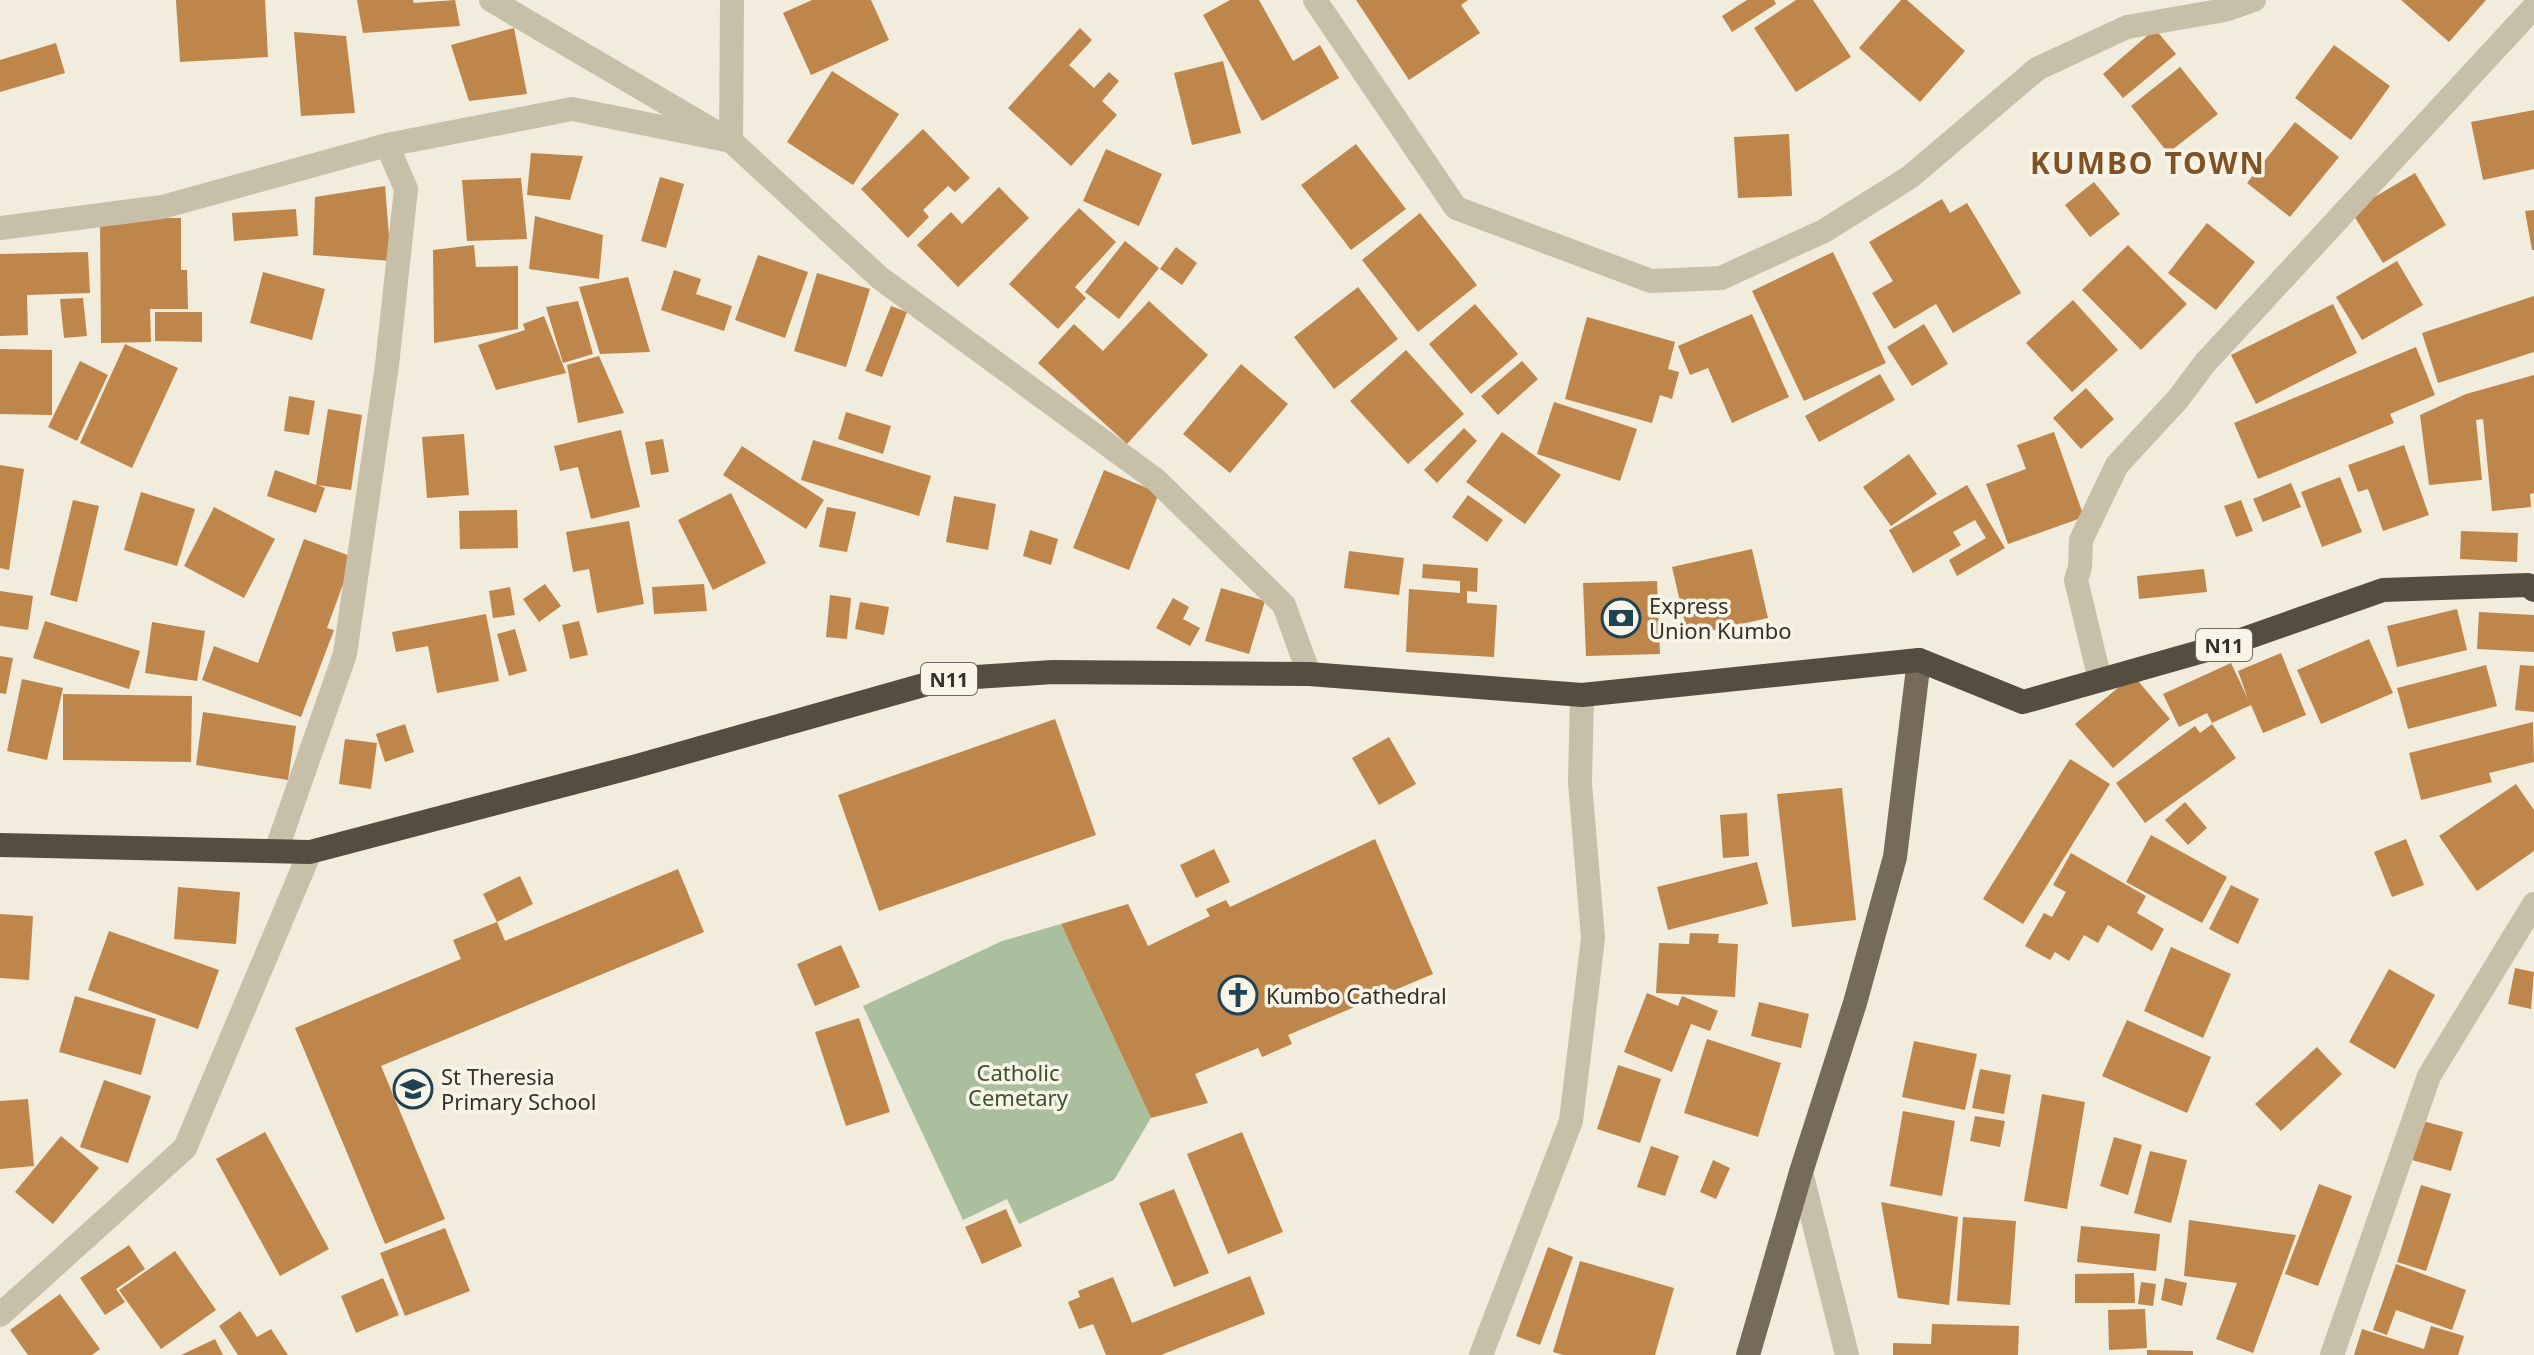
<svg xmlns="http://www.w3.org/2000/svg" width="2534" height="1355" font-family="'Noto Sans',sans-serif">
  <style>
    .green { fill: #aabf9d }
    .building { fill: #bf864b }
    .lines { fill: none; stroke-linecap: round; stroke-linejoin: round }
    .minor { stroke: #c8bfa8; stroke-width: 24 }
    .major { stroke: #766b5a; stroke-width: 24 }
    .highway { stroke: #564c40; stroke-width: 24 }
    .labels { text-anchor: middle; dominant-baseline: central; stroke-width: 7; stroke-linejoin: round; paint-order: stroke }
    .shield { fill: #f8f5e8; stroke: #706b62; stroke-width: 2 }
    .shield-label { font-size: 20px; font-weight: bold; fill: #353028 }
    .poi-label { font-size: 22px; fill: #353028; stroke: #f8f5e8; text-anchor: start }
    .park-label { font-size: 22px; fill: #3b522d; stroke: #f8f5e8 }
    .district-label { font-size: 30px; font-weight: bold; letter-spacing: 2px; fill: #805325; stroke: #f8f5e8 }
  </style>
  <rect width="100%" height="100%" fill="#f1ecdc"/>
  <!-- green -->
  <polygon class="green" points="1061,924 1151,1118 1114,1180 1019,1224 1007,1199 963,1220 863,1006 1002,941"/>
  <!-- building -->
  <g class="building">
    <polygon points="176,0 265,0 268,57 180,62"/>
    <polygon points="357,0 413,0 414,3 455,0 460,26 363,33"/>
    <polygon points="812,0 871,0 889,40 811,75 783,13"/>
    <polygon points="1230,0 1259,0 1293,61 1320,45 1339,78 1262,121 1203,15"/>
    <polygon points="1356,0 1468,0 1461,5 1480,33 1409,80"/>
    <polygon points="1747,0 1774,0 1776,4 1732,32 1722,16"/>
    <polygon points="1796,0 1813,0 1851,57 1796,92 1754,28"/>
    <polygon points="1901,0 1907,0 1965,51 1920,102 1859,48"/>
    <polygon points="2401,0 2486,0 2449,42"/>
    <polygon points="514,28 527,94 469,101 451,45"/>
    <polygon points="1080,28 1092,40 1069,65 1094,88 1109,72 1119,81 1102,101 1117,115 1071,166 1008,108"/>
    <polygon points="2155,29 2176,54 2123,98 2103,74"/>
    <polygon points="294,32 346,36 355,113 301,116"/>
    <polygon points="56,43 65,73 0,92 0,60"/>
    <polygon points="2334,45 2390,86 2351,140 2295,98"/>
    <polygon points="1223,61 1241,133 1192,145 1174,73"/>
    <polygon points="2180,67 2218,114 2168,153 2131,106"/>
    <polygon points="832,71 899,114 853,185 787,142"/>
    <polygon points="2534,110 2534,169 2483,180 2471,122"/>
    <polygon points="2295,122 2339,157 2290,217 2247,183"/>
    <polygon points="923,129 970,178 955,192 948,186 923,210 929,217 908,238 861,189"/>
    <polygon points="1789,134 1792,196 1738,198 1734,137"/>
    <polygon points="1356,144 1406,209 1351,250 1301,185"/>
    <polygon points="1106,149 1162,174 1139,226 1083,201"/>
    <polygon points="531,153 583,156 570,200 527,195"/>
    <polygon points="2415,173 2446,225 2383,263 2351,211"/>
    <polygon points="660,177 684,184 666,248 641,241"/>
    <polygon points="521,178 527,239 467,241 462,180"/>
    <polygon points="2094,182 2120,214 2090,237 2065,205"/>
    <polygon points="385,186 391,261 313,255 315,197"/>
    <polygon points="999,187 1029,218 958,287 917,245 951,212 962,224"/>
    <polygon points="1942,199 1950,213 1967,203 2021,293 1953,333 1936,304 1894,329 1872,293 1893,281 1869,242"/>
    <polygon points="1079,208 1116,242 1075,287 1086,298 1058,329 1009,284"/>
    <polygon points="296,209 298,236 234,241 232,213"/>
    <polygon points="2534,210 2534,250 2532,250 2525,211"/>
    <polygon points="1420,213 1477,285 1418,332 1362,260"/>
    <polygon points="535,216 603,235 599,279 529,269"/>
    <polygon points="100,218 181,218 181,270 187,270 188,309 150,309 151,342 101,343"/>
    <polygon points="2207,223 2255,262 2216,310 2168,273"/>
    <polygon points="1125,241 1159,268 1119,319 1085,292"/>
    <polygon points="474,245 476,267 518,266 518,329 434,343 433,250"/>
    <polygon points="2128,245 2187,304 2141,350 2082,290"/>
    <polygon points="1176,247 1197,263 1182,285 1160,269"/>
    <polygon points="88,252 90,293 27,295 28,335 0,336 0,254"/>
    <polygon points="1833,252 1886,363 1804,401 1752,291"/>
    <polygon points="758,255 808,272 785,338 735,320"/>
    <polygon points="2397,261 2423,305 2362,340 2336,297"/>
    <polygon points="674,270 701,279 696,294 732,306 724,331 661,310"/>
    <polygon points="263,272 325,289 312,340 250,323"/>
    <polygon points="817,273 870,289 846,367 794,351"/>
    <polygon points="628,277 650,352 600,354 579,287"/>
    <polygon points="1358,287 1398,339 1334,389 1294,337"/>
    <polygon points="2534,296 2534,352 2438,383 2422,333"/>
    <polygon points="83,298 87,336 64,338 60,299"/>
    <polygon points="2073,300 2118,350 2072,392 2026,343"/>
    <polygon points="578,301 593,354 563,363 546,307"/>
    <polygon points="1149,301 1208,355 1127,444 1038,363 1074,324 1103,351"/>
    <polygon points="1475,304 1518,354 1471,394 1429,344"/>
    <polygon points="2333,304 2357,353 2256,404 2231,355"/>
    <polygon points="891,306 907,312 882,377 865,371"/>
    <polygon points="155,312 202,312 202,342 155,341"/>
    <polygon points="1752,314 1789,397 1732,423 1708,368 1690,375 1678,346"/>
    <polygon points="544,316 566,373 496,390 478,345 525,330 523,324"/>
    <polygon points="1587,317 1675,342 1668,369 1679,372 1672,399 1660,395 1652,423 1565,399"/>
    <polygon points="1924,324 1948,364 1912,386 1887,347"/>
    <polygon points="125,344 178,368 132,468 80,443"/>
    <polygon points="2416,347 2435,395 2390,414 2394,423 2258,479 2234,423"/>
    <polygon points="0,349 52,350 52,415 0,414"/>
    <polygon points="1406,350 1464,414 1408,464 1350,401"/>
    <polygon points="599,356 624,413 578,423 567,365"/>
    <polygon points="80,361 108,375 77,441 48,427"/>
    <polygon points="1522,361 1538,379 1498,415 1481,396"/>
    <polygon points="1241,364 1288,404 1230,473 1183,434"/>
    <polygon points="1880,374 1895,400 1819,442 1805,416"/>
    <polygon points="2534,375 2534,493 2530,494 2531,507 2492,511 2483,419 2476,420 2482,480 2429,485 2420,415 2466,394"/>
    <polygon points="2086,388 2114,419 2081,449 2053,418"/>
    <polygon points="289,396 315,401 309,435 284,431"/>
    <polygon points="1554,402 1637,429 1620,481 1537,454"/>
    <polygon points="328,409 362,415 351,490 318,485 325,488 316,513 267,496 275,470 316,485"/>
    <polygon points="846,412 891,426 883,454 838,439"/>
    <polygon points="1464,428 1477,441 1437,483 1424,470"/>
    <polygon points="621,430 640,507 591,519 578,467 560,471 554,446"/>
    <polygon points="1502,432 1561,475 1525,524 1466,482"/>
    <polygon points="2054,432 2084,517 2008,544 1986,484 2026,469 2017,445"/>
    <polygon points="464,434 469,495 427,498 422,437"/>
    <polygon points="663,439 669,472 651,475 645,442"/>
    <polygon points="813,440 931,476 919,516 801,480"/>
    <polygon points="2404,445 2429,515 2383,531 2368,489 2358,492 2348,465"/>
    <polygon points="742,446 824,500 806,529 723,475"/>
    <polygon points="1909,454 1937,494 1891,526 1863,487"/>
    <polygon points="0,465 24,469 9,570 0,568"/>
    <polygon points="1104,470 1159,493 1129,570 1073,548"/>
    <polygon points="2340,477 2362,532 2322,547 2301,492"/>
    <polygon points="2291,483 2301,507 2263,522 2253,499"/>
    <polygon points="1967,485 2005,548 1957,576 1949,560 1986,538 1975,520 1953,532 1961,545 1913,573 1889,530"/>
    <polygon points="141,492 195,509 177,566 124,550"/>
    <polygon points="731,493 766,563 713,590 678,520"/>
    <polygon points="1468,495 1503,520 1487,542 1452,517"/>
    <polygon points="954,496 996,504 988,550 946,542"/>
    <polygon points="73,500 99,506 77,602 50,595"/>
    <polygon points="2241,500 2253,531 2236,537 2224,506"/>
    <polygon points="214,507 275,539 244,598 184,566"/>
    <polygon points="827,507 856,512 847,552 819,547"/>
    <polygon points="517,510 518,548 460,549 459,511"/>
    <polygon points="629,521 644,604 597,613 589,569 573,572 566,532"/>
    <polygon points="1030,530 1058,539 1051,565 1023,556"/>
    <polygon points="2461,531 2518,533 2517,562 2460,559"/>
    <polygon points="304,539 353,557 327,628 334,630 301,717 202,680 214,646 258,663"/>
    <polygon points="1752,549 1768,618 1688,636 1672,567"/>
    <polygon points="1349,551 1404,558 1399,595 1344,588"/>
    <polygon points="1423,564 1478,568 1477,592 1467,591 1467,603 1497,605 1494,657 1406,652 1409,589 1460,593 1460,581 1422,578"/>
    <polygon points="2204,569 2207,592 2139,599 2137,576"/>
    <polygon points="1657,581 1660,654 1586,656 1583,583"/>
    <polygon points="545,584 561,606 539,622 523,599"/>
    <polygon points="704,584 707,611 654,614 652,587"/>
    <polygon points="510,587 515,615 493,618 489,591"/>
    <polygon points="1221,588 1265,601 1249,654 1205,641"/>
    <polygon points="0,591 33,596 28,630 0,626"/>
    <polygon points="830,595 851,598 847,639 826,637"/>
    <polygon points="1173,598 1189,607 1183,619 1200,628 1190,646 1156,628"/>
    <polygon points="860,602 889,607 884,635 855,629"/>
    <polygon points="2457,609 2467,650 2397,667 2387,626"/>
    <polygon points="2479,612 2534,615 2534,652 2477,649"/>
    <polygon points="486,614 499,681 437,693 428,646 396,652 392,632"/>
    <polygon points="45,621 140,651 129,689 33,658"/>
    <polygon points="579,621 588,655 570,659 562,625"/>
    <polygon points="152,622 205,631 197,681 145,673"/>
    <polygon points="515,629 527,671 509,676 497,634"/>
    <polygon points="2369,639 2393,693 2321,724 2297,670"/>
    <polygon points="2281,653 2306,715 2263,733 2251,705 2212,723 2207,713 2179,727 2163,694 2231,663 2248,699 2238,671"/>
    <polygon points="0,656 13,658 6,694 0,693"/>
    <polygon points="2486,665 2497,706 2408,729 2397,688"/>
    <polygon points="2520,665 2534,666 2534,712 2515,710"/>
    <polygon points="2133,675 2170,719 2113,768 2075,724"/>
    <polygon points="22,679 63,688 47,760 7,751"/>
    <polygon points="63,694 192,696 191,762 63,760"/>
    <polygon points="203,712 296,726 288,780 196,765"/>
    <polygon points="1055,719 1096,835 879,911 838,795"/>
    <polygon points="2533,722 2534,762 2489,773 2492,782 2421,800 2409,753"/>
    <polygon points="405,724 414,752 385,762 376,734"/>
    <polygon points="2212,724 2236,758 2145,823 2116,783 2195,726 2200,733"/>
    <polygon points="1389,737 1416,784 1379,805 1352,758"/>
    <polygon points="345,739 377,743 371,789 339,784"/>
    <polygon points="2070,759 2110,784 2023,924 1983,899"/>
    <polygon points="2516,784 2534,810 2534,851 2477,891 2439,836"/>
    <polygon points="1842,788 1856,920 1792,927 1777,794"/>
    <polygon points="2185,802 2207,828 2188,845 2165,820"/>
    <polygon points="1747,813 1749,856 1723,858 1720,815"/>
    <polygon points="2151,835 2227,877 2202,923 2126,882"/>
    <polygon points="1375,839 1433,974 1288,1035 1292,1044 1262,1057 1258,1048 1195,1074 1208,1103 1151,1118 1061,924 1128,904 1148,946 1210,916 1206,909 1226,900 1230,907"/>
    <polygon points="2406,839 2424,885 2392,897 2374,852"/>
    <polygon points="1214,849 1230,882 1196,898 1180,865"/>
    <polygon points="2071,853 2146,896 2137,913 2164,929 2152,951 2108,925 2098,943 2084,935 2069,961 2055,952 2050,960 2025,946 2044,913 2052,917 2066,892 2053,885"/>
    <polygon points="1757,862 1768,904 1668,930 1657,887"/>
    <polygon points="678,869 704,932 381,1066 445,1219 385,1244 295,1028 461,959 453,940 497,922 483,894 520,876 533,904 497,922 505,941"/>
    <polygon points="2231,885 2259,899 2238,944 2209,929"/>
    <polygon points="178,887 240,892 236,944 174,939"/>
    <polygon points="0,914 33,916 29,980 0,978"/>
    <polygon points="109,931 219,970 198,1029 88,990"/>
    <polygon points="1690,933 1719,934 1718,943 1738,944 1735,997 1656,993 1659,943 1689,944"/>
    <polygon points="841,945 860,987 815,1006 797,964"/>
    <polygon points="2171,947 2231,974 2203,1038 2144,1011"/>
    <polygon points="2515,968 2534,972 2531,1009 2508,1004"/>
    <polygon points="2389,969 2435,995 2395,1069 2349,1042"/>
    <polygon points="1647,993 1678,1006 1682,996 1718,1011 1710,1031 1691,1024 1672,1072 1624,1052"/>
    <polygon points="75,996 156,1019 141,1075 59,1052"/>
    <polygon points="1759,1002 1809,1014 1801,1048 1751,1036"/>
    <polygon points="859,1018 890,1112 846,1126 815,1032"/>
    <polygon points="2127,1020 2211,1057 2187,1113 2102,1076"/>
    <polygon points="1707,1039 1781,1063 1758,1137 1684,1113"/>
    <polygon points="1914,1041 1977,1054 1965,1110 1902,1097"/>
    <polygon points="2317,1047 2342,1074 2281,1131 2255,1104"/>
    <polygon points="1618,1065 1661,1079 1640,1143 1597,1129"/>
    <polygon points="1980,1069 2011,1075 2004,1114 1972,1108"/>
    <polygon points="104,1080 151,1096 128,1163 80,1147"/>
    <polygon points="2042,1094 2085,1102 2067,1209 2024,1201"/>
    <polygon points="28,1099 34,1166 0,1169 0,1101"/>
    <polygon points="1903,1111 1955,1121 1942,1196 1890,1186"/>
    <polygon points="1975,1116 2005,1121 2000,1147 1970,1141"/>
    <polygon points="2423,1121 2463,1132 2451,1171 2412,1160"/>
    <polygon points="265,1132 329,1249 280,1276 216,1159"/>
    <polygon points="1242,1132 1283,1232 1228,1254 1187,1154"/>
    <polygon points="61,1136 99,1168 53,1224 15,1192"/>
    <polygon points="2114,1137 2142,1145 2128,1195 2100,1186"/>
    <polygon points="1651,1146 1679,1156 1665,1196 1637,1187"/>
    <polygon points="2150,1151 2187,1160 2171,1223 2134,1213"/>
    <polygon points="1713,1160 1730,1168 1716,1199 1700,1192"/>
    <polygon points="2319,1184 2352,1196 2318,1286 2285,1274"/>
    <polygon points="2421,1185 2451,1194 2426,1271 2397,1262"/>
    <polygon points="1174,1189 1209,1273 1174,1287 1139,1203"/>
    <polygon points="1881,1202 1958,1217 1949,1305 1898,1298"/>
    <polygon points="1006,1209 1022,1246 982,1264 965,1227"/>
    <polygon points="1963,1217 2016,1221 2010,1305 1957,1301"/>
    <polygon points="2189,1220 2296,1235 2253,1353 2216,1339 2237,1283 2184,1276"/>
    <polygon points="2081,1226 2160,1234 2156,1271 2077,1262"/>
    <polygon points="445,1228 470,1291 405,1316 380,1253"/>
    <polygon points="129,1245 145,1269 116,1289 125,1302 105,1315 80,1278"/>
    <polygon points="1548,1247 1573,1257 1540,1345 1516,1336"/>
    <polygon points="175,1251 216,1310 161,1349 119,1290"/>
    <polygon points="1580,1261 1674,1288 1655,1355 1563,1355 1553,1352"/>
    <polygon points="2396,1264 2466,1290 2452,1330 2396,1310 2387,1335 2373,1330"/>
    <polygon points="2134,1273 2135,1303 2075,1303 2075,1274"/>
    <polygon points="1250,1276 1265,1314 1161,1355 1106,1355 1093,1324 1079,1329 1068,1302 1080,1297 1078,1291 1113,1277 1132,1323"/>
    <polygon points="383,1278 399,1315 356,1333 341,1296"/>
    <polygon points="2165,1278 2187,1283 2182,1306 2161,1300"/>
    <polygon points="2141,1282 2156,1284 2153,1306 2138,1304"/>
    <polygon points="60,1294 100,1349 92,1355 28,1355 10,1330"/>
    <polygon points="2145,1309 2147,1348 2109,1350 2108,1310"/>
    <polygon points="240,1311 257,1337 271,1329 288,1355 238,1355 219,1326"/>
    <polygon points="1932,1324 2019,1326 2018,1355 1893,1355 1893,1343 1931,1344"/>
    <polygon points="2431,1326 2464,1336 2458,1355 2354,1355 2362,1329 2424,1349"/>
    <polygon points="215,1339 223,1355 181,1355"/>
    <polygon points="2147,1350 2193,1351 2193,1355 2147,1355"/>
  </g>
  <g class="lines">
    <!-- minor -->
    <g class="minor">
      <polyline points="491,0 731,141 880,278 1156,480 1284,605 1309,674"/>
      <polyline points="1315,0 1456,208 1651,281 1721,278 1824,231 1910,177 2037,69 2127,27 2225,10 2254,0"/>
      <polyline points="0,228 162,207 387,145 572,109 731,141 732,0"/>
      <polyline points="2100,680 2076,580 2080,567 2081,540 2117,465 2178,399 2205,363 2534,7"/>
      <polyline points="276,851 345,654 387,365 406,189 387,145"/>
      <polyline points="1801,1172 1847,1355"/>
      <polyline points="0,1315 185,1148 310,852"/>
      <polyline points="1481,1355 1571,1121 1593,938 1580,783 1582,695"/>
      <polyline points="2332,1355 2429,1076 2534,904"/>
    </g>
    <!-- major -->
    <polyline class="major" points="1748,1355 1801,1172 1855,1003 1895,857 1919,660"/>
    <!-- highway -->
    <polyline class="highway" points="0,845 310,852 633,767 945,679 1053,672 1309,674 1582,695 1919,660 2023,702 2235,642 2383,590 2528,585 2534,590"/>
  </g>
  <!-- icons -->
  <defs>
    <g id="bank-ring" transform="scale(2)"><circle r="9.5" fill="#f8f5e8" stroke="#204354" stroke-width="1.5"/><path d="M-6-4H6V4H-6ZM0-2.3a2.3 2.3 0 1 0 0 4.6a2.3 2.3 0 1 0 0-4.6Z" fill="#204354"/></g>
    <g id="church-ring" transform="scale(2)"><circle r="9.5" fill="#f8f5e8" stroke="#204354" stroke-width="1.5"/><path d="M-1.2-6h2.4v3.5h3.3v2.4h-3.3V6h-2.4V-.1h-3.3v-2.4h3.3Z" fill="#204354"/></g>
    <g id="school-ring" transform="scale(2)"><circle r="9.5" fill="#f8f5e8" stroke="#204354" stroke-width="1.5"/><path d="M0-5L7-2L0 1L-7-2ZM-4 1L0 2.5L4 1V4Q0 6-4 4Z" fill="#204354"/></g>
  </defs>
  <g fill-rule="evenodd">
    <use href="#bank-ring" x="1621" y="618"/>
    <use href="#church-ring" x="1238" y="995"/>
    <use href="#school-ring" x="413" y="1089"/>
  </g>
  <g class="labels">
    <!-- shield labels -->
    <g class="shield">
      <rect x="2196" y="629" width="56" height="32" rx="6"/>
      <rect x="921" y="663" width="56" height="32" rx="6"/>
    </g>
    <g class="shield-label">
      <text x="2224" y="645">N11</text>
      <text x="949" y="679">N11</text>
    </g>
    <!-- poi labels -->
    <g class="poi-label">
      <text x="1649" y="605">Express<tspan x="1649" dy="25">Union Kumbo</tspan></text>
      <text x="1266" y="995">Kumbo Cathedral</text>
      <text x="441" y="1076">St Theresia<tspan x="441" dy="25">Primary School</tspan></text>
    </g>
    <!-- park labels -->
    <g class="park-label">
      <text x="1018" y="1072">Catholic<tspan x="1018" dy="25">Cemetary</tspan></text>
    </g>
    <!-- district labels -->
    <g class="district-label">
      <text x="2148" y="162">KUMBO TOWN</text>
    </g>
  </g>
</svg>
